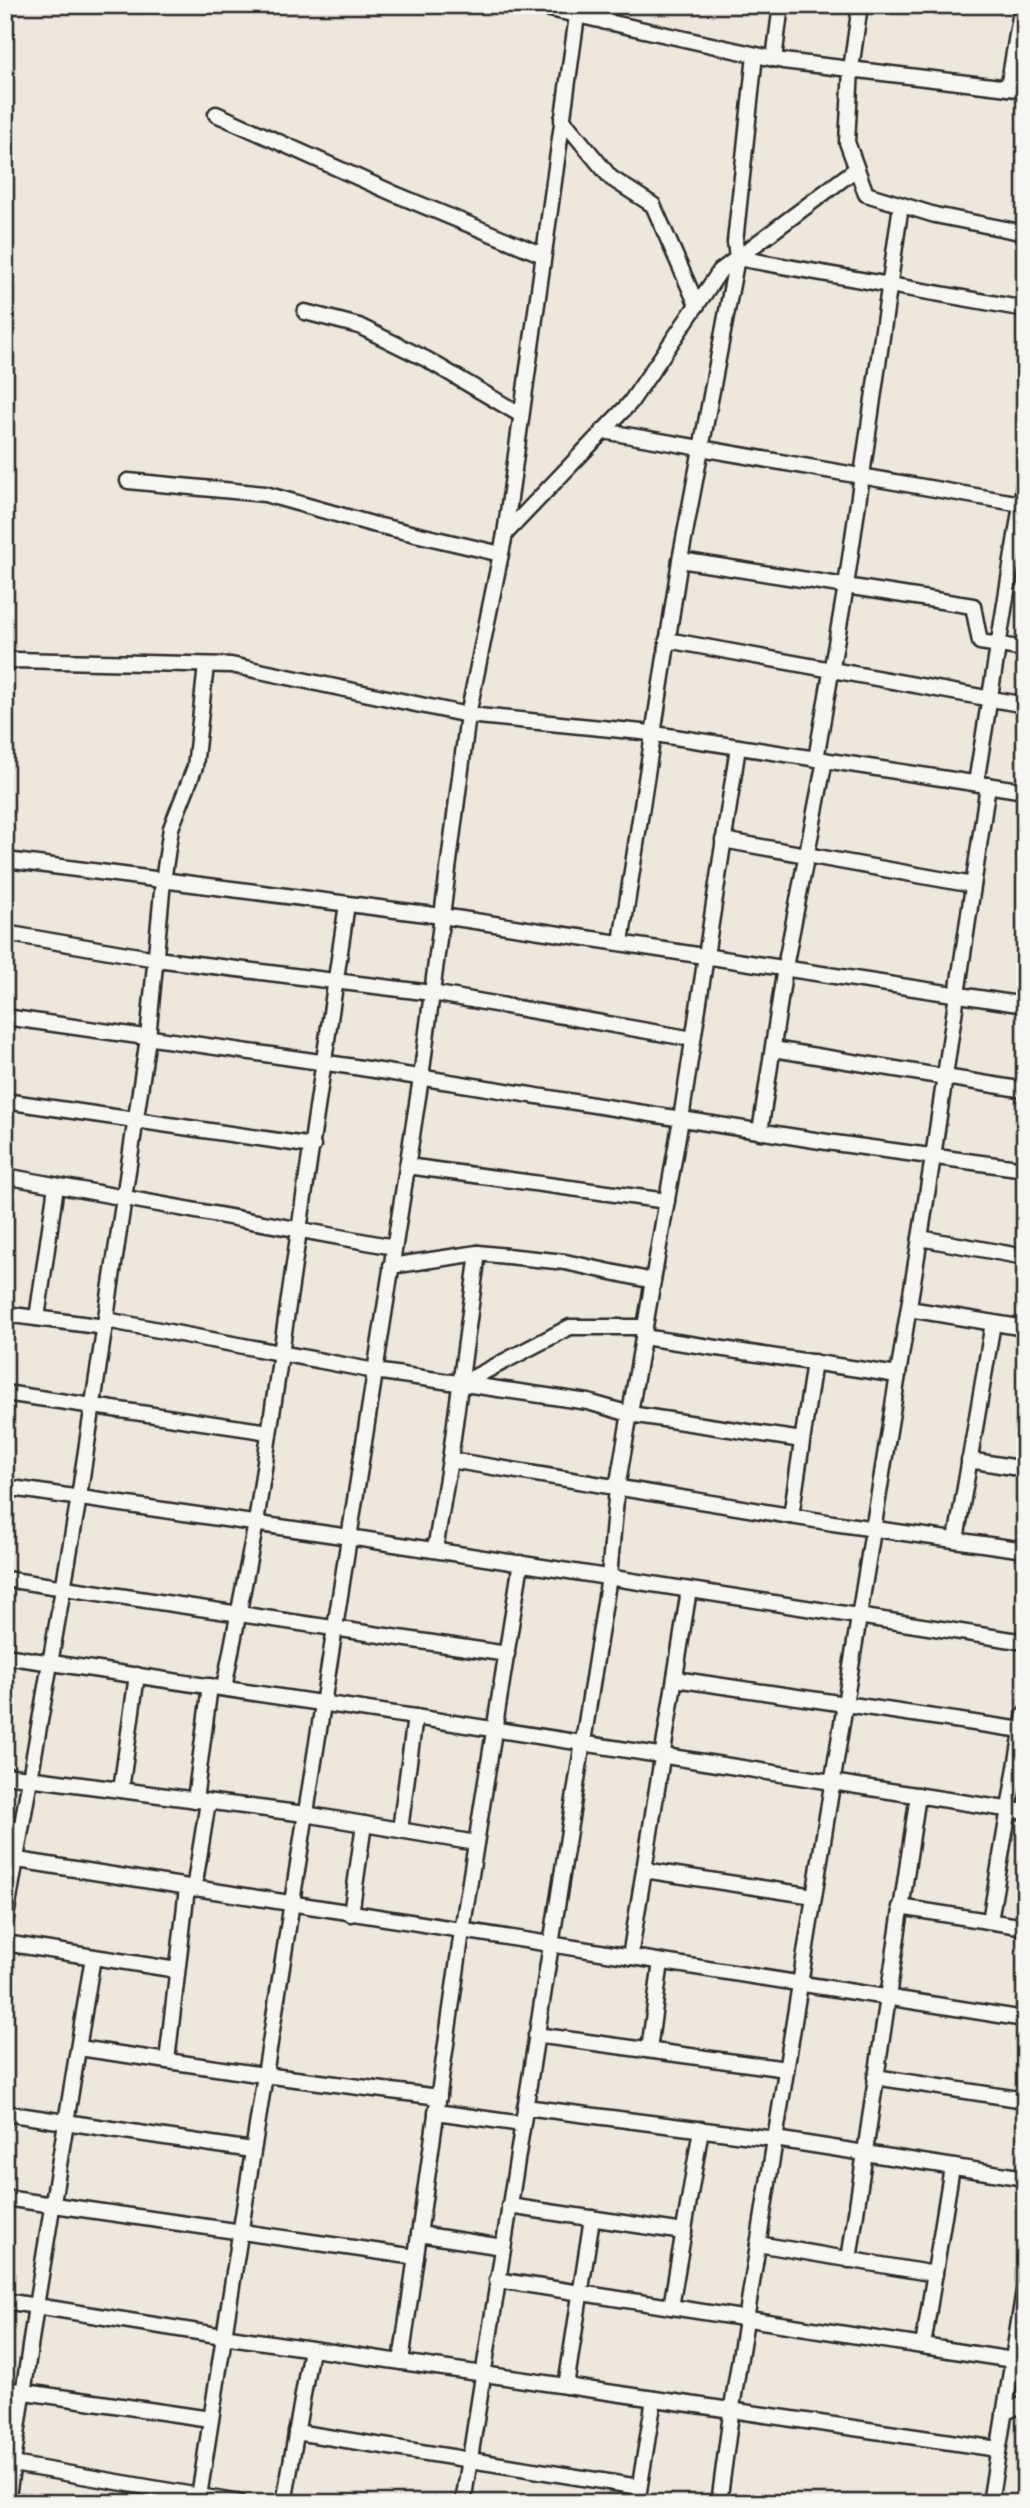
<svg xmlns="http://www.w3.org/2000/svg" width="1030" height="2508" font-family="Itim,sans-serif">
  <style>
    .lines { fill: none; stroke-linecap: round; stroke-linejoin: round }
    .minor-casing { stroke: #2b2b2b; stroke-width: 19 }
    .minor { stroke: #f6f6f2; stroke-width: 14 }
  </style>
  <rect width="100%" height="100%" fill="#eee7dc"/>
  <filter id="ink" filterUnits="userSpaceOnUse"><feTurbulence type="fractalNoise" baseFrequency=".0143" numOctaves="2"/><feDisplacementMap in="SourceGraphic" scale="14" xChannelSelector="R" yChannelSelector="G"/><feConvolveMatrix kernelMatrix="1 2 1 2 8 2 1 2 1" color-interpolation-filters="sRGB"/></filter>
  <g filter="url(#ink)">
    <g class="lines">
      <!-- minor casing -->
      <g class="minor-casing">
        <g id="minor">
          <polyline points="532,5 783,61 1025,90"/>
          <polyline points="860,5 851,69 847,142 866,194 935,215 1025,233"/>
          <polyline points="605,22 608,5"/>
          <polyline points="774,59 781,5"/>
          <polyline points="1008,88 1022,5"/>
          <polyline points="216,114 395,194 543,255"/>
          <polyline points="562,119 611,178 653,205 697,305"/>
          <polyline points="737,258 1025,309"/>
          <polyline points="305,312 359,326 426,359 521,415"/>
          <polyline points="603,431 1021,504"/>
          <polyline points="128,481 265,494 372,524 501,554"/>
          <polyline points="505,534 577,16"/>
          <polyline points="680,560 973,606 980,642 1025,649"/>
          <polyline points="667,640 1025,705"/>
          <polyline points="5,664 14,660 231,665 468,715 642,732 1025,791"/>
          <polyline points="816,759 846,586 901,205"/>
          <polyline points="976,783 1025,480"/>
          <polyline points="723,840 973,885"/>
          <polyline points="14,861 442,916 1025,1005"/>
          <polyline points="5,933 156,959 432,993 693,1039"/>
          <polyline points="621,942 680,560 737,258 735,242 755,55"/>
          <polyline points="5,1017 355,1067 827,1142 1025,1169"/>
          <polyline points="773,1049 1025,1090"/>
          <polyline points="5,1101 313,1146"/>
          <polyline points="760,1132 785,967 825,760"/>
          <polyline points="407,1166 667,1201"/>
          <polyline points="5,1176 394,1247"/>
          <polyline points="920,1238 1025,1257"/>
          <polyline points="391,1266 478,1253 565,1262 653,1281"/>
          <polyline points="909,1309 1025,1328"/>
          <polyline points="5,1314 105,1327"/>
          <polyline points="37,1318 56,1186"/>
          <polyline points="106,1320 375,1371 588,1402 630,1414 802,1440"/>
          <polyline points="643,1337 898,1375"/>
          <polyline points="461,1384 570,1327 645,1327"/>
          <polyline points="5,1393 269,1432"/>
          <polyline points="450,1460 833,1523 1025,1550"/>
          <polyline points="969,1460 1025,1469"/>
          <polyline points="5,1487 349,1537 1025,1642"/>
          <polyline points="791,1516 814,1362"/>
          <polyline points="956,1540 993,1323"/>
          <polyline points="435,1550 450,1460 478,1253"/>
          <polyline points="5,1579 507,1654"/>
          <polyline points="5,1656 415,1717 1025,1812"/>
          <polyline points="675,1679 1022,1730"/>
          <polyline points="224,1688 256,1523 347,904"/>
          <polyline points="5,1775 305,1814 476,1843"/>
          <polyline points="121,1790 137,1675"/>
          <polyline points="195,1800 210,1686"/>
          <polyline points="400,1830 415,1717"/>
          <polyline points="5,1858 1025,2019"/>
          <polyline points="644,1870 814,1896"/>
          <polyline points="194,1889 208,1802"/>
          <polyline points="900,1907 1025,1927"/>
          <polyline points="351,1914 364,1824"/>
          <polyline points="990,1921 1025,1714"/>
          <polyline points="5,1922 79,1497 148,1038 163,881 171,828 195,767 206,665"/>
          <polyline points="5,1943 177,1970"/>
          <polyline points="630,1957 689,1590"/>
          <polyline points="536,2035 786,2069"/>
          <polyline points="79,2048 264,2075 439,2097"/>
          <polyline points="649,2050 661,1962"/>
          <polyline points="167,2061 187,1888"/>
          <polyline points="875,2077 1025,2100"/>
          <polyline points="525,2107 775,2139 1025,2178"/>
          <polyline points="436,2112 522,2124"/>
          <polyline points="5,2113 252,2150"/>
          <polyline points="5,2198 416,2257"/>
          <polyline points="509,2206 684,2232"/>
          <polyline points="419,2234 503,2247"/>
          <polyline points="758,2244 935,2274"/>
          <polyline points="849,2260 918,1795"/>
          <polyline points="497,2280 1013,2360"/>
          <polyline points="5,2301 223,2336 998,2449"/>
          <polyline points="671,2307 701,2129"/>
          <polyline points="923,2346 952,2167"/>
          <polyline points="401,2362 462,1931 521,1563"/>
          <polyline points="566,2386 592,2218"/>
          <polyline points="5,2389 210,2419"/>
          <polyline points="1004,2413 1025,2403"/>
          <polyline points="296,2432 639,2487"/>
          <polyline points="7,2463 240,2503"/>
          <polyline points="7,2503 36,2306 93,1957"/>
          <polyline points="198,2503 421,1078 468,715 505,534 630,403 720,271 856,169"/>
          <polyline points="284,2503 311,2349"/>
          <polyline points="463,2503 609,1577 617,1488 681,1119 738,747"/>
          <polyline points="637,2503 654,2399"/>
          <polyline points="719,2503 732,2407 933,1157 988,785"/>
          <polyline points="990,2503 1025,2284"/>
        </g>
      </g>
      <!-- minor -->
      <use href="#minor" class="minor"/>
    </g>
  </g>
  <!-- margin -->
  <rect width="1030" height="2508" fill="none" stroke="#f6f6f2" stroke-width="28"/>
  <rect x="14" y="14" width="1002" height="2480" fill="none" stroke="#2b2b2b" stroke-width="2.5" filter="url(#ink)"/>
</svg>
